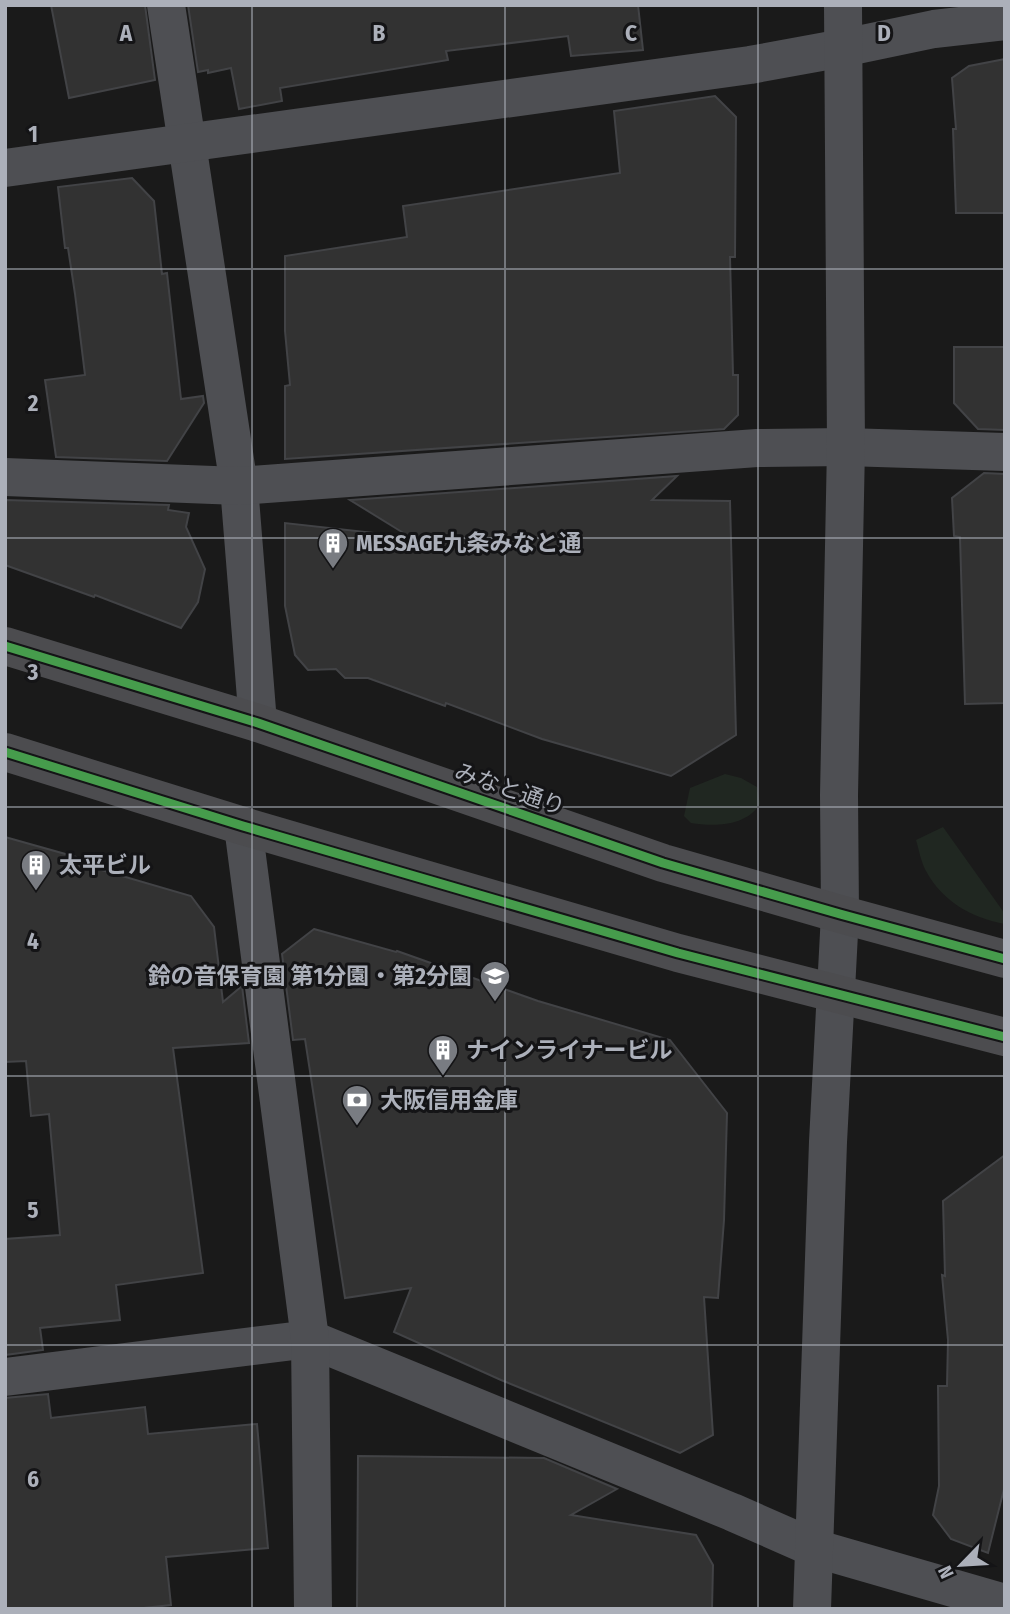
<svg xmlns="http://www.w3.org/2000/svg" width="1010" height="1614" font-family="'Fira Sans Condensed','Noto Sans JP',sans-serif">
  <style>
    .green { fill: #202721 }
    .building { fill: #323232; stroke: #424346; stroke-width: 2 }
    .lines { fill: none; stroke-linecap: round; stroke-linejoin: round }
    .minor { stroke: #4e4f53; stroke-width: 38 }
    .tertiary { stroke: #4e4f53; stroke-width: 38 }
    .trunk { stroke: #4c4c4f; stroke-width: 38 }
    .cycleway-casing { stroke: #141416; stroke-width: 13 }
    .cycleway { stroke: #469c4c; stroke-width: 9 }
    .grid { fill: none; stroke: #acb0ba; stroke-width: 2; stroke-opacity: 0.55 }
    .labels { text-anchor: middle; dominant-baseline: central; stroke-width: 6; stroke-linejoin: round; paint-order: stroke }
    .poi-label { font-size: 23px; font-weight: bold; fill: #acb0ba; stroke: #141416; text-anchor: start }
    .street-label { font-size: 23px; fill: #acb0ba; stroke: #141416 }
    .grid-label { font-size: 23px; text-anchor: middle; font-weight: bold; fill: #acb0ba; stroke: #141416; stroke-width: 6; stroke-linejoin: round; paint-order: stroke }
  </style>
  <rect width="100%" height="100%" fill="#1a1a1a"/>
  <!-- green -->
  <g class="green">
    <path d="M725,774L741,778L757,787L760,804C746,826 715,827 691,823L684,816L690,788Z"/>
    <path d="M943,827L1005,914V924C972,918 943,902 926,871C921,862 919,850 916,840Z"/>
  </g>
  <!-- building -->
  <g class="building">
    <polygon points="51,5 145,5 155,80 69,98"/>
    <polygon points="188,5 638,5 643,50 571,56 568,36 446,51 448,60 280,88 282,101 239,109 231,68 208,73 208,70 198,72"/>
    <polygon points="1005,59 1005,213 956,213 953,129 956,129 952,78 969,66"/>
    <polygon points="715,96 736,117 735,257 730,257 733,375 738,375 738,415 724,429 285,459 285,386 290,385 285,331 285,256 407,237 403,206 620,173 614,111"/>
    <polygon points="132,178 154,201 162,274 167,273 181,399 203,396 204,403 167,461 56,457 45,380 85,375 75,294 68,248 65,248 58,187"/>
    <polygon points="954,347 1005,347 1005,430 978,429 954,403"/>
    <polygon points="984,473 1005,474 1005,703 965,704 960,537 954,536 952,498"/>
    <polygon points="677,476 652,500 730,501 736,735 671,776 542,739 446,703 445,706 368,678 345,678 336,669 308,670 295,655 285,606 285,523 410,537 350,500"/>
    <polygon points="5,500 169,505 168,510 189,513 186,527 205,569 198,602 181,628 95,595 94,597 5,565"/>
    <polygon points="5,837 76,857 74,862 191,896 214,927 223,1002 242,986 249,1043 173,1048 203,1273 116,1285 120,1320 40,1328 43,1350 5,1355 5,1239 60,1235 49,1114 31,1116 26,1061 5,1062"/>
    <polygon points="314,929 396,952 397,951 538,1001 670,1040 727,1113 724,1220 718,1298 704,1297 713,1435 680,1453 501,1380 394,1332 411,1288 345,1298 305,1039 293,1040 282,954"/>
    <polygon points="1005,1155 1005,1485 988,1553 951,1539 933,1515 939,1486 938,1386 947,1386 948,1340 942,1275 945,1276 943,1201"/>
    <polygon points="48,1394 51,1418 145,1407 148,1434 257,1424 268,1548 166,1557 171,1605 134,1609 5,1609 5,1398"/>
    <polygon points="358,1456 544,1458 617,1489 571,1515 696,1535 713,1565 712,1609 357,1609"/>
  </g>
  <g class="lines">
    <!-- minor -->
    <g class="minor">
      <polyline points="166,5 239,486 258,723"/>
      <polyline points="843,48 934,29 1005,21"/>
      <polyline points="5,477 239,486 757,448 846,447"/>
      <polyline points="5,1377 310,1339 732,1512 814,1548 1005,1603"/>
    </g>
    <!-- tertiary -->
    <g class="tertiary">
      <polyline points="5,168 750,65 843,48"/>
      <polyline points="846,447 1005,452"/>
      <polyline points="243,826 310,1339 313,1609"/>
      <polyline points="812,1609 828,1142 840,914 839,795 846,447 843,5"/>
    </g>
    <!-- trunk -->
    <g class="trunk">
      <polyline points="5,646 258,723 663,863 840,914 1005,959"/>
      <polyline points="5,752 243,826 678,953 1005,1037"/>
    </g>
    <!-- cycleway casing -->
    <g class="cycleway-casing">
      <g id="cycleway">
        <polyline points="5,646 258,723 663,863 840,914 1005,959"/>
        <polyline points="5,752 243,826 678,953 1005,1037"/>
      </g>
    </g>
    <!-- cycleway -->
    <use href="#cycleway" class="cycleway"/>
  </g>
  <!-- grid -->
  <path class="grid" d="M252,5V1609M505,5V1609M758,5V1609M5,269H1005M5,538H1005M5,807H1005M5,1076H1005M5,1345H1005"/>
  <!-- icons -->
  <defs>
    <g id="building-pin" transform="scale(1.575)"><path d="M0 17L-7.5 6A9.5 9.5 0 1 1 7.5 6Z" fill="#797c82" stroke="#141416"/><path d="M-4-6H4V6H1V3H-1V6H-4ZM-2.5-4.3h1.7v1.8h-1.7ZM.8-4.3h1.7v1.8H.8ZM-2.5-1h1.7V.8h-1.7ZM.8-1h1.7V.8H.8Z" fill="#fff"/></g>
    <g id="school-pin" transform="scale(1.575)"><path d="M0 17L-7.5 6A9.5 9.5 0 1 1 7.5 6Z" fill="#797c82" stroke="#141416"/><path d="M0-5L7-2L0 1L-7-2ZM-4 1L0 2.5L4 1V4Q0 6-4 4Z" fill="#fff"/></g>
    <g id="bank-pin" transform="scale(1.575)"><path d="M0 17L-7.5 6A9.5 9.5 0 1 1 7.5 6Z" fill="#797c82" stroke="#141416"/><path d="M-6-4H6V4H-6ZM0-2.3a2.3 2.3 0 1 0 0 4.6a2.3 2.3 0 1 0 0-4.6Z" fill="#fff"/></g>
  </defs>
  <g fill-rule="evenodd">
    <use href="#building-pin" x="333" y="543"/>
    <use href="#building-pin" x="36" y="865"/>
    <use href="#school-pin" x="495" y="976"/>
    <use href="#building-pin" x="443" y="1050"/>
    <use href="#bank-pin" x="357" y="1100"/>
  </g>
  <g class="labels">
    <!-- poi labels -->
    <g class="poi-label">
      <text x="356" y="543">MESSAGE九条みなと通</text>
      <text x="59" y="865">太平ビル</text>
      <text x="472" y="976" text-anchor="end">鈴の音保育園 第1分園・第2分園</text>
      <text x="466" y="1050">ナインライナービル</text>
      <text x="380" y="1100">大阪信用金庫</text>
    </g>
    <!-- street labels -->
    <g class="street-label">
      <text transform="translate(510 789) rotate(19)">みなと通り</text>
    </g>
  </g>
  <g class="grid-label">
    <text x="126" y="41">A</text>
    <text x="379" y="41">B</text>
    <text x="631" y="41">C</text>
    <text x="884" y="41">D</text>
    <text x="33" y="142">1</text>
    <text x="33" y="411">2</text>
    <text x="33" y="680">3</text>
    <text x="33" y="949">4</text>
    <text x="33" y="1218">5</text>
    <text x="33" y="1487">6</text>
  </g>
  <!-- border -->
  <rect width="1010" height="1614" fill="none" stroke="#acb0ba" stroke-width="14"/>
  <!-- north arrow -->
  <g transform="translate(961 1565) rotate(245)" stroke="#141416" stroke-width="5" paint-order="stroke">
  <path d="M0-5L12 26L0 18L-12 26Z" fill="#acb0ba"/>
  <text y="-10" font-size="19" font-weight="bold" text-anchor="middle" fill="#acb0ba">N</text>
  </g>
</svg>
